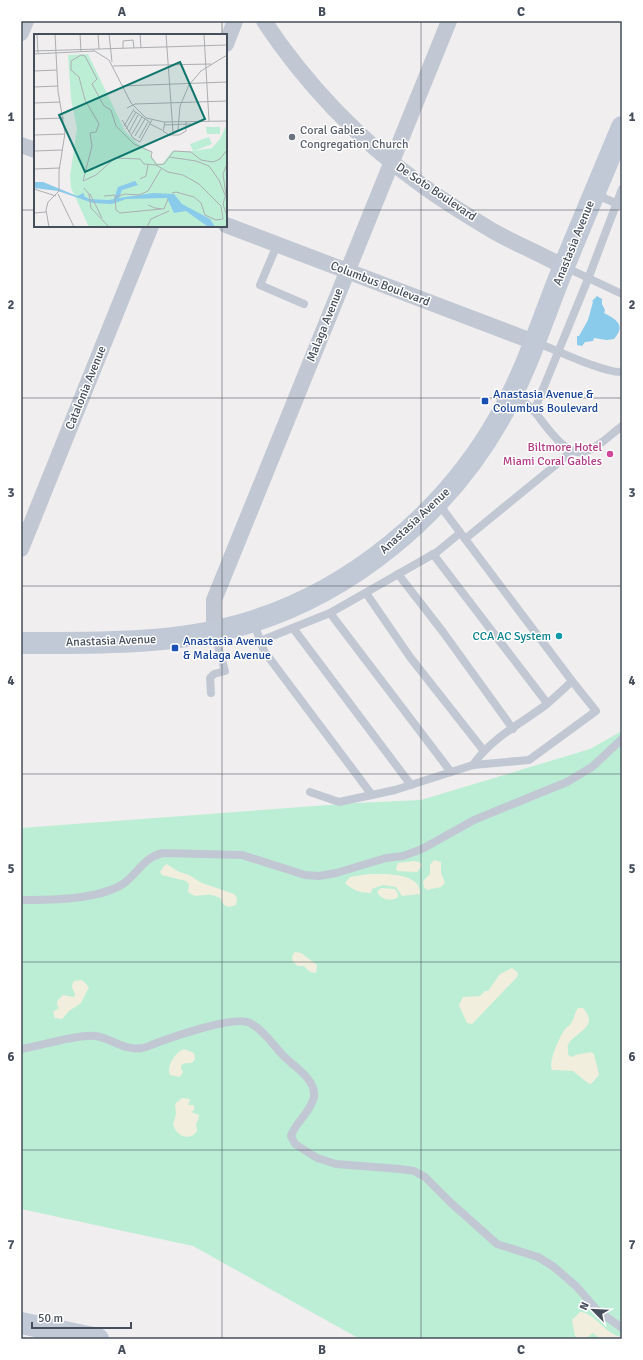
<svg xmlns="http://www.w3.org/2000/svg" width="643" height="1360" font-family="Signika,sans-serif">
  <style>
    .green { fill: #bceed6 }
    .sand { fill: #f2eede }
    .water { fill: #8acaea }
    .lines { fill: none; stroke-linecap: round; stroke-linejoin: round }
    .lane { stroke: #c1c8d3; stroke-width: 8 }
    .street { stroke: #c1c8d3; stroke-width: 16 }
    .secondary { stroke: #c1c8d6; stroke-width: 22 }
    .grid { fill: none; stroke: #464e5b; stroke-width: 1; stroke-opacity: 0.55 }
    .worship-dot { fill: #6b7280; stroke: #fff; stroke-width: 1.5 }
    .transit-dot { fill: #1a4fb4; stroke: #fff; stroke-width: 1.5 }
    .hotel-dot { fill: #d1479c; stroke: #fff; stroke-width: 1.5 }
    .culture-dot { fill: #0f9aa8; stroke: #fff; stroke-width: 1.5 }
    .labels { text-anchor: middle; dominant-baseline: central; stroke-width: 3; stroke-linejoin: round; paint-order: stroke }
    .worship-label { font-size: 12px; fill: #5b616d; stroke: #fff; text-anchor: start }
    .street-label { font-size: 12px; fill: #464e5b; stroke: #fff }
    .transit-label { font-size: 12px; fill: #164399; stroke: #fff; text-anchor: start }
    .hotel-label { font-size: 12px; fill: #b23c85; stroke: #fff; text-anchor: end }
    .culture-label { font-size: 12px; fill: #0d838f; stroke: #fff; text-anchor: end }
    .inset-road { fill: none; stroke: #acaeb3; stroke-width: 1 }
    .view { fill: #0f766e; fill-opacity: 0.15; stroke: #0f766e; stroke-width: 2 }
    .inset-edge { fill: none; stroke: #464e5b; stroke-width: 2 }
    .neatline { fill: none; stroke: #464e5b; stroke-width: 1.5 }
    .grid-label { font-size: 13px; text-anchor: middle; font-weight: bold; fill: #464e5b }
  </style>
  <rect width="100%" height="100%" fill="#f0eeee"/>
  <!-- green -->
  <polygon class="green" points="622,731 622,1339 360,1339 193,1246 21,1209 21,828 356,803 421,800 590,749"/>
  <!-- sand -->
  <g class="sand">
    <polygon points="434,860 441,862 441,873 445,883 441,887 427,890 424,887 423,881 430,874 430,865"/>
    <polygon points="414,861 419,862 422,865 417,872 397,871 396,868 398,863"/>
    <path d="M167,864L177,871L189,875L202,883L234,894L237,898L236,905L229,907L224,905L220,898C217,897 214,895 211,895C201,894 196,899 188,892L189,884L186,881L162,875L160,872L164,866Z"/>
    <path d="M369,874C384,874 421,872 420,894L402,896L396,887L383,885L372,889L371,893C361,893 352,890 345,883L350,877Z"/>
    <path d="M381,888L395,889L398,894V897C392,902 381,900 377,892Z"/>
    <polygon points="295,952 301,953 317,965 316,973 310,972 304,966 298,966 293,962 292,956"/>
    <polygon points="512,968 518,973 517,977 472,1024 467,1023 459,1005 463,997 480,996 485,991 488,991 500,974"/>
    <path d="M82,980L89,987L81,1003L69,1011L62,1019L55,1018L53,1012L59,1008L57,1005V1001L63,995L74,997L75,994C73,989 70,987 74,981Z"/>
    <path d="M578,1008H583C600,1027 576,1032 569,1043C566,1047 569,1051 568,1055L572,1057C578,1053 584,1054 591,1052L594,1054L599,1075L591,1084L588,1083L573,1071L552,1070C548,1062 560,1036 565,1029C567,1027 570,1025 572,1022C574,1018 575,1012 578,1008Z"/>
    <path d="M184,1049L194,1053L195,1059L192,1063H186L181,1065V1068L183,1072L180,1077L170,1075C166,1067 175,1052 184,1049Z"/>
    <path d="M182,1098L189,1099L190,1100L188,1105H194V1110L191,1112L199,1115L198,1121L196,1123L197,1131C189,1142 177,1136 173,1125L176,1114L175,1104Z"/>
    <path d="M580,1312C594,1312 607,1336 622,1337V1339H601L593,1333L586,1338L579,1339L575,1336L572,1320Z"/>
  </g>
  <!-- water -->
  <path class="water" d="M597,296L602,299V304L605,310L604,313C617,320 626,325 614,339L607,340L594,338L593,341L585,342L582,346L577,345V336H579L588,320L593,302L592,301Z"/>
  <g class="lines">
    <!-- lane -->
    <g class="lane">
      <polyline points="595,194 622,206"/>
      <polyline points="277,245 260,285 304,304"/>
      <polyline points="565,267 622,294"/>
      <path d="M535,342C554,349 606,374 622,372"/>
      <path d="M513,394C520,399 528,404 534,411C545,424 565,457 584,452C598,448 610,435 622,426"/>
      <polyline points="534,411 588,279 622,189"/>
      <polyline points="465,539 563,459 571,450"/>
      <polyline points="433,554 547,703"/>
      <polyline points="398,574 443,632 513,729"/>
      <polyline points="366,593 410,657 484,751"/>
      <polyline points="330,613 451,772"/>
      <polyline points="253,621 264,651 372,795"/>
      <polyline points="293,628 411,785"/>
      <polyline points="260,641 330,613 437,552 460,533"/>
      <polyline points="211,693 210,678 214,674 225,671 214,632"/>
      <path d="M473,765C491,738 522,723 547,704C555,697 564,689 572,681"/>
      <polyline points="310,792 339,802 395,790 473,765 529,760 596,711 572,681 438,503"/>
      <path d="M21,900C51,900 97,900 123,884C139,873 142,858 163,853L242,855L305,875L319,876L336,873L386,858L403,856L422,849L474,820L567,782L592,767L622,739"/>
      <path d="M21,1049C41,1046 77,1034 96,1036C113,1039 124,1051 142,1048C149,1047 155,1043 162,1041C178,1035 232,1017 247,1022C250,1022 253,1025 255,1026C268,1035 277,1051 289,1061C299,1069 316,1082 314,1097C311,1112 296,1121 291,1136L295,1144L317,1158L336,1164L400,1169L414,1171L425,1177L450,1202L497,1244L538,1257L554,1267L577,1287L597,1310L622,1328"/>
    </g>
    <!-- street -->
    <g class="street">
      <path d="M264,21C305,83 359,140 419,183C443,201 468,216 493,231C516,244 541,254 564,267"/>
      <polyline points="21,33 26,21"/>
      <polyline points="226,44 235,21"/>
      <polyline points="21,145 35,150"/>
      <polyline points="226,225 534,342"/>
      <polyline points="21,549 151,226"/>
      <polyline points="214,631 214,600 449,21"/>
    </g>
    <!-- secondary -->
    <g class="secondary">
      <path d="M21,643C95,643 172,645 244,624C350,593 445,514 499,419C524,376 540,327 558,281C579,229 601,178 622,127"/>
      <polyline points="21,1323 98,1339"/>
    </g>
  </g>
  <!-- grid -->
  <path class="grid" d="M222,21V35M421,21V1339M21,210H35M226,210H622M222,226V1339M21,398H622M21,586H622M21,774H622M21,962H622M21,1150H622"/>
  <!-- markers -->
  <circle class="worship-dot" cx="292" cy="137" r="4"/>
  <g class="transit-dot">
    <rect x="481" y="397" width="8" height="8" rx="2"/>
    <rect x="171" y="644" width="8" height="8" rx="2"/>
  </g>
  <circle class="hotel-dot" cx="610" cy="454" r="4"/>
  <circle class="culture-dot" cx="559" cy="636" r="4"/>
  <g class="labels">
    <!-- worship labels -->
    <g class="worship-label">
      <text x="300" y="130">Coral Gables<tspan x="300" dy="14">Congregation Church</tspan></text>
    </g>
    <!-- street labels -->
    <g class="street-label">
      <text transform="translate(436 192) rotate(34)">De Soto Boulevard</text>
      <text transform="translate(574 243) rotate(-68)">Anastasia Avenue</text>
      <text transform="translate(380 284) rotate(21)">Columbus Boulevard</text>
      <text transform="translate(325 325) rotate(-68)">Malaga Avenue</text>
      <text transform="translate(86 388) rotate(-68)">Catalonia Avenue</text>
      <text transform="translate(415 521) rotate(-43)">Anastasia Avenue</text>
      <text transform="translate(111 641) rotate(-2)">Anastasia Avenue</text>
    </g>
    <!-- transit labels -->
    <g class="transit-label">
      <text x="493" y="394">Anastasia Avenue &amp;<tspan x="493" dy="14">Columbus Boulevard</tspan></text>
      <text x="183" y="641">Anastasia Avenue<tspan x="183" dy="14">&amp; Malaga Avenue</tspan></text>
    </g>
    <!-- hotel labels -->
    <g class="hotel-label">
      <text x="602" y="447">Biltmore Hotel<tspan x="602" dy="14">Miami Coral Gables</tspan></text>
    </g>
    <!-- culture labels -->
    <g class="culture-label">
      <text x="551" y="636">CCA AC System</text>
    </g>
  </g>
  <!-- overview -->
  <g transform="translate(34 34)">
    <rect width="193" height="193" fill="#f0eeee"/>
    <path d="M54,20L91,97L103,109L117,118L116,121L123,129L128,130L138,117H159L156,110L175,103L178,110L160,117L178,114L186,105L193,90V193H55L37,154L36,142L43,94L37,65L34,21ZM172,93H186V100H173Z" fill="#bceed6"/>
    <path d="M101,147L104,151L88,156L85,164L119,159L140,160L148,170L176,185L181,193L173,192L152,177L140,179L133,164L92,165L78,170L59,169L24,157L0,154V148H9L43,162L50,159V162L55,165L75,166L80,165L84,153Z" fill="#8acaea"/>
    <path class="inset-road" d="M3,0L4,19M46,0L47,17M64,0L65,15M75,0L78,28M106,0L107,14M132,0L139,98L144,96L146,72L155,51L167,37L193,21M170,0L175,87M89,15V7L99,6L100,14M59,16L75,26L97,69L112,84L130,88L193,87M0,17L193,11M0,20L60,17M79,32L177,30M0,37L23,36M88,52L193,48M0,53L24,52M0,69L26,68M93,74L101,70L193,67M100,77L117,89M0,85L30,84M88,86L99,104L106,108L118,86M131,88L129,97L135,101H145L152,97V88M116,90L128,96M130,91L157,90M90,92L100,75M92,95L102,78M95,98L104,81M98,100L108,83M0,101L31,100M101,102L111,85M105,104L114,88M0,117L29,116M135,123L162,127L175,132L185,146L193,166M122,131L130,130L140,117L157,118L167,126L179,128L186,125L193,116M123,131L117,123L118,118L100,110L82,92L77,76L70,72L58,50L63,45L51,22L47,21L37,27V36L45,43L51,66L65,90L62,98L56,99L58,112L49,147L62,141L81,124L106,125L110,130L122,131L134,138L149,141L165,150L187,172L189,185L182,186L171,181L167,169L160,163L142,158L138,159M0,135L26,134M106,145L112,142L114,131M50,154L55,160L57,174L75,193M0,155L22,162M24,160L40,193M56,160L68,184M192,161L189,140L193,130M70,162L81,161L82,176L86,179L127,175M82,163L91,160L105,161L114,157L127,135M191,163L189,170L193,182M114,171L121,174L130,175L134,165M0,179L12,178M15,193L12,176L14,168L25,157V137L31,99L24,57L21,0M113,193L117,185L135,177M119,193H136"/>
    <path class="view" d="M146,28L171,85L51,138L25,81Z"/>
    <rect width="193" height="193" class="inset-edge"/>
  </g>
  <!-- border -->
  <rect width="643" height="1360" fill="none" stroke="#ffffff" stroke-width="44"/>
  <!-- north arrow -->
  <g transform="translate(593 1310) rotate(294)" stroke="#ffffff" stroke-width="3" paint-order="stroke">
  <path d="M0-3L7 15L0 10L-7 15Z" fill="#464e5b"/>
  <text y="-6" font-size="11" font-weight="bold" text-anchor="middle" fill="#464e5b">N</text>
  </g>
  <!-- scale -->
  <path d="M32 1322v6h99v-6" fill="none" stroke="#464e5b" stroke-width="2"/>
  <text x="38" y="1322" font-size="12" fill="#464e5b" stroke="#ffffff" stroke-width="3" paint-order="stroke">50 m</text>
  <rect x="22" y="22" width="599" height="1316" class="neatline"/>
  <g class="grid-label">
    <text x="122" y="16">A</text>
    <text x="322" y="16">B</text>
    <text x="521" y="16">C</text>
    <text x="11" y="121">1</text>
    <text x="632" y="121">1</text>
    <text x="11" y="309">2</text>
    <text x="632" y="309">2</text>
    <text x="11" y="497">3</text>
    <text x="632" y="497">3</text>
    <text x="11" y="685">4</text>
    <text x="632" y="685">4</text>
    <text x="11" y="873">5</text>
    <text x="632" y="873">5</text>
    <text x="11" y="1061">6</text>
    <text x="632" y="1061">6</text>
    <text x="11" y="1249">7</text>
    <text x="632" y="1249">7</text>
    <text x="122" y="1354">A</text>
    <text x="322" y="1354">B</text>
    <text x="521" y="1354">C</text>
  </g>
</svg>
